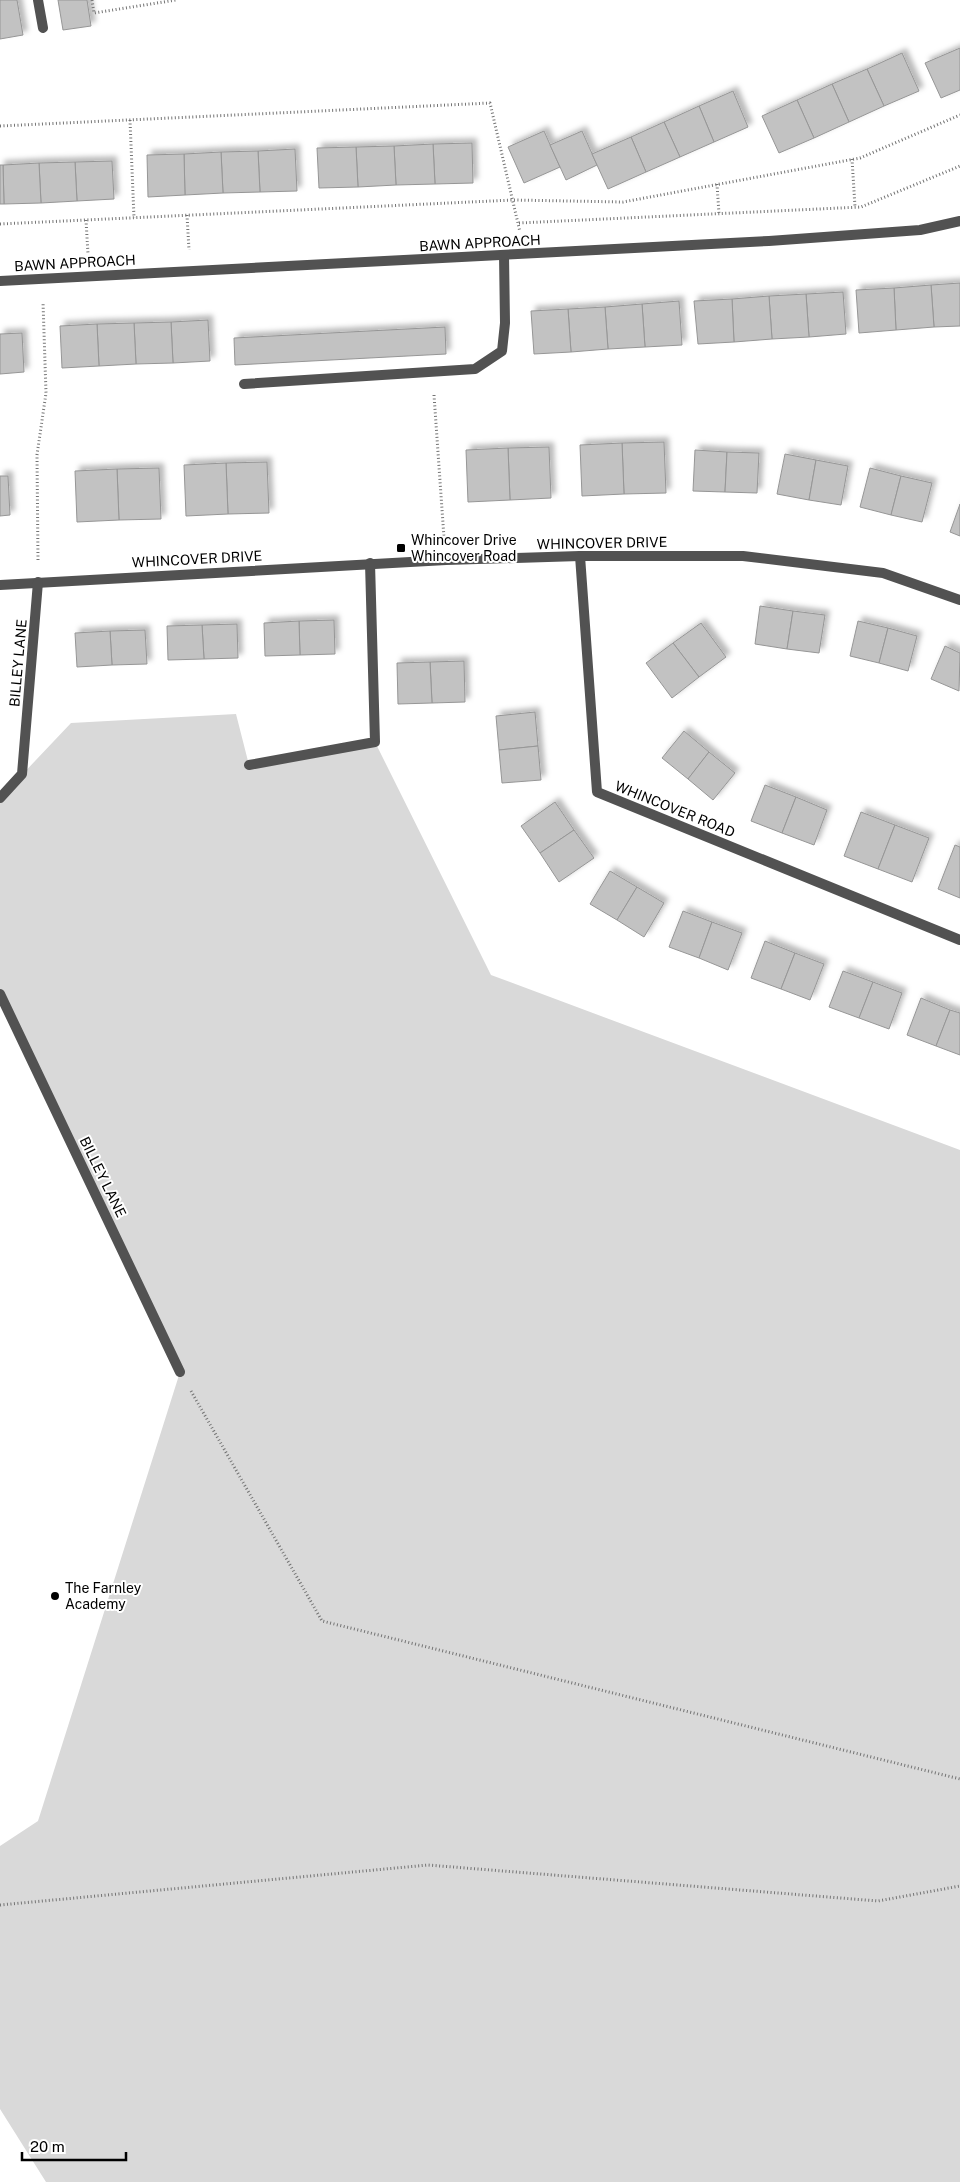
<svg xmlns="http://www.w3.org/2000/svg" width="960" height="2182" font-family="'Public Sans',sans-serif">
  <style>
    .green { fill: #d9d9d9 }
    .building { fill: #c2c2c2; stroke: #969696; filter: url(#shadow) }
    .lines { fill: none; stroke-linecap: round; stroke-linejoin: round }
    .path { stroke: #747474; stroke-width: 3; stroke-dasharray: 1 2.5; stroke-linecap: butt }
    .lane { stroke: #525252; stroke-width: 10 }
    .street { stroke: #525252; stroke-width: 10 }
    .poi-dot { fill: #000; stroke: #fff; stroke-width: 2 }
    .labels { text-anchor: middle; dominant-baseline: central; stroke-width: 4; stroke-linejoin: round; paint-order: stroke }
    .street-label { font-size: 14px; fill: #000; stroke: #fff }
    .poi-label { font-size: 14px; fill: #000; stroke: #fff; text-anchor: start }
  </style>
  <defs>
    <filter id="shadow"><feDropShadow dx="4.5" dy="-4.5" stdDeviation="2.5" flood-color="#0004"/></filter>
  </defs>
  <rect width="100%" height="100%" fill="#fff"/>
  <!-- green -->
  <polygon class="green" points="236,714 249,765 375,742 491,975 960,1150 960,2182 46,2182 0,2109 0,1846 38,1821 180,1372 0,994 0,798 71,723"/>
  <!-- building -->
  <g class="building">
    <polygon points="0,0 17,0 23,35 0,39"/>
    <polygon points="58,0 87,0 91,26 63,30"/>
    <polygon points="960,48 960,90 941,98 925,63"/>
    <polygon points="902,53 919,91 884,106 867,69"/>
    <polygon points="867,69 884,106 849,122 832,84"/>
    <polygon points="832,84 849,122 814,138 797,100"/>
    <polygon points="733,91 748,127 714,142 699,106"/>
    <polygon points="797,100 814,138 779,153 762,116"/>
    <polygon points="699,106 714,142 680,157 664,122"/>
    <polygon points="664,122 680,157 646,172 631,137"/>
    <polygon points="544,131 560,167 524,183 508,147"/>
    <polygon points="582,131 597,165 566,180 550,145"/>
    <polygon points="631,137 646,172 608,189 592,154"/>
    <polygon points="472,143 473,183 435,184 433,144"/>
    <polygon points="433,144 435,184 396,185 394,146"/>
    <polygon points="394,146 396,185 358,187 356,147"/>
    <polygon points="356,147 358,187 319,188 317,148"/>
    <polygon points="295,149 297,191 260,192 258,151"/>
    <polygon points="258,151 260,192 223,193 221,152"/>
    <polygon points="221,152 223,193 185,195 184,154"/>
    <polygon points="184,154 185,195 148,197 147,155"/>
    <polygon points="112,161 114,199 77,201 75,162"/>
    <polygon points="75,162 77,201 41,203 39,163"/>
    <polygon points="39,163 41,203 4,204 3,165"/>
    <polygon points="0,165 3,165 4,204 0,204"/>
    <polygon points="960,283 960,326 934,327 931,285"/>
    <polygon points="931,285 934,327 896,330 894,288"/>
    <polygon points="894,288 896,330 859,333 856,290"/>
    <polygon points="843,292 846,334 809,337 806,294"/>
    <polygon points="806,294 809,337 772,339 769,296"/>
    <polygon points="769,296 772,339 734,342 732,299"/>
    <polygon points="732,299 734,342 698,344 694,301"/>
    <polygon points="679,301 682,345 645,347 642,304"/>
    <polygon points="642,304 645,347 608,349 605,307"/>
    <polygon points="605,307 608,349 571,352 568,309"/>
    <polygon points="568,309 571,352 534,354 531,311"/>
    <polygon points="208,320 210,361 173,363 171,322"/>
    <polygon points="171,322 173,363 136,364 134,323"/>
    <polygon points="134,323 136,364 99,366 97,324"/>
    <polygon points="97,324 99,366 62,368 60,326"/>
    <polygon points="445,327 446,354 235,365 234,338"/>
    <polygon points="22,333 24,372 0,374 0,334"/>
    <polygon points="664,442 666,493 624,494 622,443"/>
    <polygon points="622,443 624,494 582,496 580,445"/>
    <polygon points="549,447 551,498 510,500 508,448"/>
    <polygon points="508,448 510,500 468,502 466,450"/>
    <polygon points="695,450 727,452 725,492 693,491"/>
    <polygon points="727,452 759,453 757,493 725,492"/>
    <polygon points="785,454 816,460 809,500 777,494"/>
    <polygon points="816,460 848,466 841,505 809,500"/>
    <polygon points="267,462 269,513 228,514 226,463"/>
    <polygon points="226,463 228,514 186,516 184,465"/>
    <polygon points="159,468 161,519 119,520 117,469"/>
    <polygon points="870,468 901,476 891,515 860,507"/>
    <polygon points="117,469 119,520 77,522 75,471"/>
    <polygon points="0,476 8,476 10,515 0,516"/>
    <polygon points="901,476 932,483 922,522 891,515"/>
    <polygon points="960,504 960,536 950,532"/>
    <polygon points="760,606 793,611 787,649 755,644"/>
    <polygon points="793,611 825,615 819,653 787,649"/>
    <polygon points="334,620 335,654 300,655 299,621"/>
    <polygon points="299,621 300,655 265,656 264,623"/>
    <polygon points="858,621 888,628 879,663 850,656"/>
    <polygon points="701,623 726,657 699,677 673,643"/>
    <polygon points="237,624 238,658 204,659 202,625"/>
    <polygon points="202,625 204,659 168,660 167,626"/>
    <polygon points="888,628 917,636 908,671 879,663"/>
    <polygon points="145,630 147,664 112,665 110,631"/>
    <polygon points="110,631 112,665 77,667 75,633"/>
    <polygon points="673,643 699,677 672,698 646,663"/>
    <polygon points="945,646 960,653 959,691 931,679"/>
    <polygon points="464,661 465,702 432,703 430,662"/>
    <polygon points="430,662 432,703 398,704 397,663"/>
    <polygon points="535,712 538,746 499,750 496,716"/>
    <polygon points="684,731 709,752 688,779 662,758"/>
    <polygon points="538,746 541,780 502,783 499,750"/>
    <polygon points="709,752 735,773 713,800 688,779"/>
    <polygon points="765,785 796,797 782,833 751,821"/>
    <polygon points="796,797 827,810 814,845 782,833"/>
    <polygon points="555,802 574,830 540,853 521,826"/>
    <polygon points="861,812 895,825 878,869 844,856"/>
    <polygon points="895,825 929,838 912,882 878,869"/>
    <polygon points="574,830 594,858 559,882 540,853"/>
    <polygon points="955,845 960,847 960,898 938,889"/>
    <polygon points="610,871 637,887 617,920 590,904"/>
    <polygon points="637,887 664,903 644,937 617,920"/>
    <polygon points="683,911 712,922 699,958 669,947"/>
    <polygon points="712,922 742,933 728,970 699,958"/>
    <polygon points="765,941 795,953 781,989 751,978"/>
    <polygon points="795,953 824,964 810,1000 781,989"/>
    <polygon points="843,971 873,982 859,1018 829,1007"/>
    <polygon points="873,982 902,993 889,1029 859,1018"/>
    <polygon points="921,998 950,1010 936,1046 907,1035"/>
    <polygon points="950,1010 960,1013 960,1055 936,1046"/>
  </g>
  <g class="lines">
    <!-- path -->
    <g class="path">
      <polyline points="92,0 94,13 176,0"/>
      <polyline points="130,120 134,218"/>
      <polyline points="0,126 490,103 520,232"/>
      <polyline points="852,159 855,207"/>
      <polyline points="717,184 719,214"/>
      <polyline points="187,215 189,250"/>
      <polyline points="86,220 88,254"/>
      <polyline points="519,223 861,207 960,166"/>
      <polyline points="0,224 513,200 623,202 860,158 960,115"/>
      <polyline points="434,395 444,538"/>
      <polyline points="38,560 37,455 46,393 43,302"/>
      <polyline points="191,1391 322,1621 960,1779"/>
      <polyline points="0,1905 428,1865 878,1901 960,1886"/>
    </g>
    <!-- lane -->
    <g class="lane">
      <polyline points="38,0 43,28"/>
      <polyline points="244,384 475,369 502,351 505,323 504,255"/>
      <polyline points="249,765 375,742 370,563"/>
    </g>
    <!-- street -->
    <g class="street">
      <polyline points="0,281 769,241 920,230 960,221"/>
      <polyline points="580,556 597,792 960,940"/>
      <polyline points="0,585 446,560 580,556 743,556 883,573 960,600"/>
      <polyline points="0,798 22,774 38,582"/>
      <polyline points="0,994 180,1372"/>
    </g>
  </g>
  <!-- markers -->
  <g class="poi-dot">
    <rect x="396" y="543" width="10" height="10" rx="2.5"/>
    <circle cx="55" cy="1596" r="5"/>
  </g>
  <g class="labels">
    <!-- street labels -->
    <g class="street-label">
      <text transform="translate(480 243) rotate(-3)">BAWN APPROACH</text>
      <text transform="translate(75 263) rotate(-3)">BAWN APPROACH</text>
      <text transform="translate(602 543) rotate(-1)">WHINCOVER DRIVE</text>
      <text transform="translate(197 559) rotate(-3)">WHINCOVER DRIVE</text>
      <text transform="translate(18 663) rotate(-85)">BILLEY LANE</text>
      <text transform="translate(675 809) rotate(22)">WHINCOVER ROAD</text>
      <text transform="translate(103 1177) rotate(64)">BILLEY LANE</text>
    </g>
    <!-- poi labels -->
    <g class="poi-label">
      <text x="411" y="540">Whincover Drive<tspan x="411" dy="16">Whincover Road</tspan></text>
      <text x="65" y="1588">The Farnley<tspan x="65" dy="16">Academy</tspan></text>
    </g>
  </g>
  <!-- scale -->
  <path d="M22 2152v8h104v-8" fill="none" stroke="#000000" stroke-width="2.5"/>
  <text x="30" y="2152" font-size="15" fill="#000000" stroke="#ffffff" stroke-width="4" paint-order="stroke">20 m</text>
</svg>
